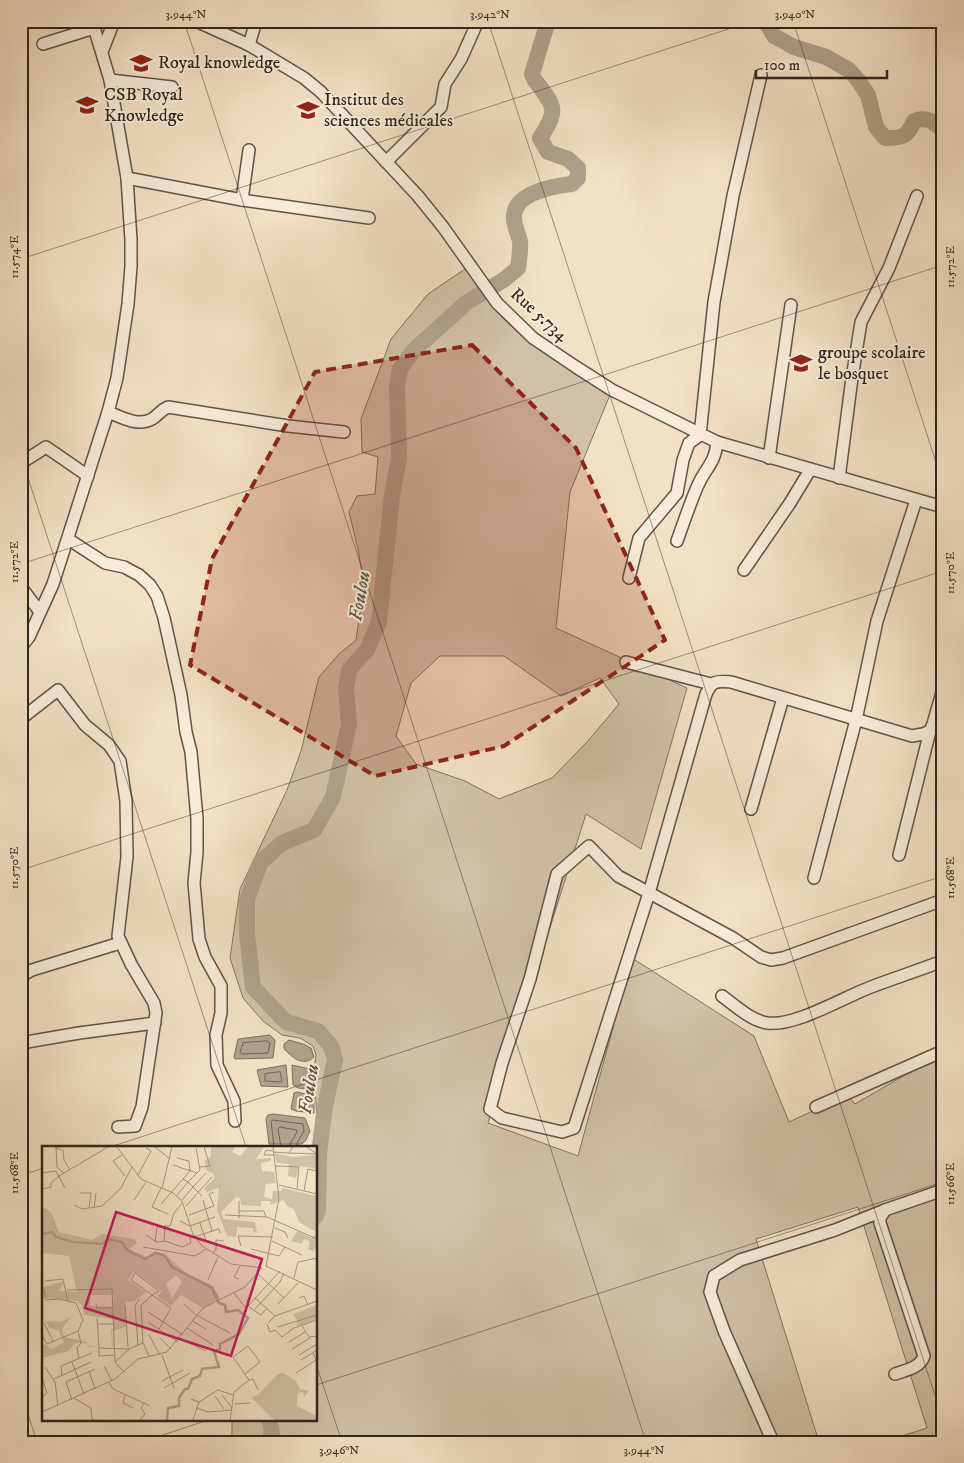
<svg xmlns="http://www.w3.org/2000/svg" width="964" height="1463" font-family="'IM FELL DW Pica',serif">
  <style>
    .green { fill: #d2c1a8; stroke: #817262; fill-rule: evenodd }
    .water { fill: #b1a18c; stroke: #7d6f5f }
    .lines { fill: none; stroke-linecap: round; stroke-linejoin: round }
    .shore { stroke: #706254; stroke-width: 1 }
    .river { stroke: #b1a18c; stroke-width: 16 }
    .minor-casing { stroke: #615346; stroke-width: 14 }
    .minor { stroke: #f7ecd9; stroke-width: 11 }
    .marked { fill: #8f2418; fill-opacity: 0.2; stroke: #8f2418; stroke-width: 4; stroke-dasharray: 10 6; stroke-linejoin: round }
    .ticks { fill: none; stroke: #30241c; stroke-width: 1; stroke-opacity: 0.45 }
    .labels { text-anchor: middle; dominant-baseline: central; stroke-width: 4; stroke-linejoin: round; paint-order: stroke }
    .poi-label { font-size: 18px; fill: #30241c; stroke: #f7ecd9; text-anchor: start }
    .street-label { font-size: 18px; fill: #30241c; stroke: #f7ecd9 }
    .water-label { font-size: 19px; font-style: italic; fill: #5d5043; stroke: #f7ecd9 }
    .inset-river { fill: none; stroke: #b1a18c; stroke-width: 2.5 }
    .inset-road { fill: none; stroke: #a59581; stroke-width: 1 }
    .view { fill: #c2185b; fill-opacity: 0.15; stroke: #c2185b; stroke-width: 2.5 }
    .inset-edge { fill: none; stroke: #30241c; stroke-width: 2.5 }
    .neatline { fill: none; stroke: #30241c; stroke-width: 2 }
    .ticks-label { font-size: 12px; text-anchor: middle; fill: #30241c }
  </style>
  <rect width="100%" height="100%" fill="#f3e1c5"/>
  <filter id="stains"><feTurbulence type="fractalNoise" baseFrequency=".004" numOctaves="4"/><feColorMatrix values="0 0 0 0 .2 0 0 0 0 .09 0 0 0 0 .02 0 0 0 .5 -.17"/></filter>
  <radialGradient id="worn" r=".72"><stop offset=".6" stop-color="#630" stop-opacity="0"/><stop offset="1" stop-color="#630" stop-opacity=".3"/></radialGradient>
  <!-- green -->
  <path class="green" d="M471,265L514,321L612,390L570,492L556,628L687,688L641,849L586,814L488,1123L578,1156L632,958L754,1036L789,1122L847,1095L855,1104L943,1053V1442H883L927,1428L858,1207L756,1239L819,1442H232V1419H316V1147H313L317,1119L314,1070L316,1055L313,1046L300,1038L282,1035L263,1021L243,998L230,958L240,889L287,790L301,751L319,677L339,654L356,640L364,585L358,549L349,512L357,496L375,494L378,457L362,452L361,419L391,339L428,294ZM440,656H504L561,696L600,678L619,704L588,741L552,778L499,799L465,781L416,764L396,736L411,683Z"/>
  <!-- water -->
  <g class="water">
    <polygon points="270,1035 275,1040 273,1058 235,1059 234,1057 238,1039"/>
    <path d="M289,1040L303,1044L311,1048L314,1057C303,1067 293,1058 284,1049V1044Z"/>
    <polygon points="286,1065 288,1087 261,1086 257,1070"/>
    <polygon points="292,1065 310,1069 312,1090 298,1088 293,1085"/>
    <polygon points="297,1092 314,1096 314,1113 296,1111 291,1109 294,1093"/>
    <polygon points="273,1114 305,1118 310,1131 306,1140 302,1144 269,1144 266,1119 268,1115"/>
  </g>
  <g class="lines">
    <!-- shore -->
    <g class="shore">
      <polygon points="267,1041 270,1043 268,1053 242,1054 240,1052 243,1043"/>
      <polygon points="280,1072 282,1080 281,1082 265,1081 265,1074"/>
      <polyline points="274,1147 271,1121 273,1120 303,1124 304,1131 297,1143 297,1147"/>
      <path d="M281,1147L278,1129L280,1127L297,1130C297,1136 290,1140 290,1147"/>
    </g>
    <!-- river -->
    <g class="river">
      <path d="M765,21L774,36L794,47L826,57L849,70L858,80L868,95L876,127L885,138C903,138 907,137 914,121C927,116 933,122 943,130"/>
      <path d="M316,1216L318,1210L319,1153L325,1106L335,1060L331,1046L318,1031L286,1022L253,987L247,934V900L260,863L282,843L314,830L333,797L349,724L346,688L349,670L367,650L379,622L392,495L399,458L397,387L400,369L413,351L466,303L505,279L518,268C519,259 521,249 520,241C518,233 514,226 514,218C513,193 553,186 572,184L578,178V168L568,159L548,152L540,138C560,108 554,106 534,79L532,74L548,21"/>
      <polyline points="269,1419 272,1432 269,1442"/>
    </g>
    <!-- minor casing -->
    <g class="minor-casing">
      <g id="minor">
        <polyline points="196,21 249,45 304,78 321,92 418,196 443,227 497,303 533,338 576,367 612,390 717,442 943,507"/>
        <polyline points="43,44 91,29"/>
        <polyline points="249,45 256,21"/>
        <polyline points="102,52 114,21"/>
        <polyline points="110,80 172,87"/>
        <polyline points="386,162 441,107 445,84 461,59 478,21"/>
        <polyline points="127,178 242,200 249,150"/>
        <polyline points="242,200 369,218"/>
        <path d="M108,412C121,417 138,427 152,419C159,415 159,411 168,407L288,426L344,432"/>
        <polyline points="769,458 791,305"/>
        <polyline points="21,463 46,447 88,476"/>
        <polyline points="839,478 852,378 861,322 889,268 917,196"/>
        <polyline points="68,539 105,563 124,567 139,575 150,585 157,596 164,618 181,695 186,732 191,752 197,819 197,852 194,883 199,939 205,957 221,986 221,1013 216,1035 217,1065 234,1101 235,1121"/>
        <path d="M677,541C684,522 690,503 698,485C706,467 715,464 717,442"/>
        <polyline points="744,570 790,503 810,470"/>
        <polyline points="629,578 639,538 677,493 683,460 689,443 700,435 714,302 733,196 761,75"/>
        <polyline points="21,587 40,612"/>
        <polyline points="21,647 29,637 53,584 108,412 117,378 128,304 131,266 131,240 127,178 110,80 92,21"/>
        <polyline points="626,662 711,684"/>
        <polyline points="21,716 22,718 58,690 85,725 109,745 120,761 126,801 127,857 118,936 131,964 154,1003 156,1013 142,1107 135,1126 118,1127"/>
        <path d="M930,731L923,734L912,736L731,682C716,681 713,680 706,694L649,893L574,1128L562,1132L502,1118L490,1109L502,1063L530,979L557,874L589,846L618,876L733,938L761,957L771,960L783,958L943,900"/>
        <polyline points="751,809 783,698"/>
        <polyline points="899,855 930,731 933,724 943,689"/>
        <polyline points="814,878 856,720 877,621 916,500"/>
        <polyline points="21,976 32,970 120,943"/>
        <path d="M722,996C736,1006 750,1020 767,1023C795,1027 844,997 871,987C895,978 919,970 943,961"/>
        <polyline points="21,1043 79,1033 155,1023"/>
        <polyline points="816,1107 943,1051"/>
        <path d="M885,1210L880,1218V1223L924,1356C920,1368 906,1370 895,1374"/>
        <polyline points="773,1442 724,1331 710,1292 714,1276 740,1260 835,1230 885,1210 943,1190"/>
      </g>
    </g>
    <!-- minor -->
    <use href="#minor" class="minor"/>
  </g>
  <!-- marked area -->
  <path class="marked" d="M472,345L576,448L665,640L504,746L375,776L190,665L212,559L315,372Z"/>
  <!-- ticks -->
  <path class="ticks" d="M184,21L646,1442M488,21L943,1420M793,21L943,484M21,259L753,21M21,456L246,1147M21,564L943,265M21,870L943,571M110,1147L943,876M21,1175L44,1168M316,1364L342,1442M316,1385L943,1182M21,1392L37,1442M142,1442L211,1419"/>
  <!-- icons -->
  <defs>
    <g id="school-bare" transform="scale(1.725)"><path d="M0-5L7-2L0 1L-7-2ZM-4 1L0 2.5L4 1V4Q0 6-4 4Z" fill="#8f2418" stroke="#f7ecd9" stroke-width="2.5" paint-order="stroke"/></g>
  </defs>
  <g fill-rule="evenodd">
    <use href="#school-bare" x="141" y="63"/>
    <use href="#school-bare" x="87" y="105"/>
    <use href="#school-bare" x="308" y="110"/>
    <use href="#school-bare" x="801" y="363"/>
  </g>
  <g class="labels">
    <!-- poi labels -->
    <g class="poi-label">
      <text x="158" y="63">Royal knowledge</text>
      <text x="104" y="95">CSB Royal<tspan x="104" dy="21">Knowledge</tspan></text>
      <text x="324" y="100">Institut des<tspan x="324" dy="21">sciences médicales</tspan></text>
      <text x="818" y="353">groupe scolaire<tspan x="818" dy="21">le bosquet</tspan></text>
    </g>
    <!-- street labels -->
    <g class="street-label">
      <text transform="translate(539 315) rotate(42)">Rue 5.734</text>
    </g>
    <!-- water labels -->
    <g class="water-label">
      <text transform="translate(360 596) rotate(-80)">Foulou</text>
      <text transform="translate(309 1089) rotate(-81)">Foulou</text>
    </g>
  </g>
  <!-- overview -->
  <g transform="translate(42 1146)">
    <rect width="275" height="275" fill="#f3e1c5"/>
    <path d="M169,1H193L190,6L198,10L206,1H222L214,13L229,12V15L219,17L220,25L232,26L234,37L224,38L222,51L230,53L231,45H239L240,42L275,50V101L271,105L266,103L268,96L262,93L260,98L249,95L255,85L270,92L274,86L257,76L252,63L246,61L241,54L229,59L228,55H219V60L199,59L198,52L194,51L179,66L181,73L213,76L215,87L211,86V82L195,81L194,91L185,90L175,64L177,42L165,46L162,42L172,33V28L164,24L163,15L169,10ZM232,7L251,11L275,9V23L257,20L254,32L246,30L247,18L235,17ZM0,60L9,66L17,86L50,94L60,88L92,93L95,97L87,103L105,111L113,105L124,109L145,128L170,139L178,152L161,162L139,149L129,160L115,150L120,145L92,126L86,134L104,146L92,155L83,156L84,181L70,185L71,201H46L45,197H33L27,205L0,212V197L10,203L22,196L16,184L8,182L3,175L19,176L29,171L20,183L22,191L45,196L47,200L57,201H70L69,184L72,182L70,173L42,169L40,159L35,155L0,152L1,141L23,135L17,145L35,146L27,110L0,107ZM134,129L140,136L130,152L124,138ZM48,149H72L71,160H48ZM275,159V174L254,180L256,176L251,168ZM241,227L254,235L258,243L267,245L262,251L261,246L256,247L255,260L275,270V274H232L209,251L216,249L236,228Z" fill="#d2c1a8" fill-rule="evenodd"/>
    <path class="inset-river" d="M0,88L10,86L14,91L31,96L60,98L66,93L80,96L85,104L103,113L113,107L122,109L130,121L170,142L177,157L183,159L184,166L196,164L206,172L197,188L178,198V203L172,206L177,221L160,223L158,230L150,233L146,243H143L137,252V260L126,262L125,274"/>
    <path class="inset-road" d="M14,1L15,21L22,27M75,1L99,33L131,47L140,55L151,88L160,100L189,118L220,122M113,1L127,12M231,1L237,52L224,120L275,144M13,2L21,4L22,14L28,24M231,6L247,7L251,1M247,7L275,8L265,1M80,9L71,15L83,30M231,9H222L224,4L231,5M131,19L155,27M233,20L257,21L255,43M158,21L168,20L162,1M96,29L109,5L104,2M0,31V27L14,25L23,42M141,33L146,36L158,24L154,2M237,39L275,48M119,42L110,61L126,68M120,42L130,1M0,43L9,41V37L17,30L66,1M262,45L266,23L275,25M38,47H49L47,62M135,49L146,36L151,41L164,27M92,54L104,36M140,54L151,41L160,50M161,54L170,85M119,58L148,25L147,15L135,12M32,59L40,63L60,60L79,42L90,21M144,60L170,31M52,62L54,47M197,65H222L224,71M147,69L172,60L167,48L172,46M183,69L225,71L275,93M197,72V55M138,75L148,80L173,71M158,77L164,95M233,82L243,86L246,92M104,89L114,96L123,95L140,101L149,97L148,92L177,83L178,87M122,95L123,79M230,95L260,109M113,96L115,81L128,80L132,67L141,56M199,100L196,90L231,91M101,101L153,110L164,103M209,103L237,110L243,101M170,107L174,104V94L182,95M216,128L242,152M252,132L256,116L275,112M197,133L192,131L198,120M166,134L176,111M3,135L21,133L26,155M2,143L4,154L17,153L34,157L41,174L36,185L39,197L35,202L37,213M25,144L70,143L73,216L83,227M192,147L203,161L206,160L238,125M213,152L233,170M257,152L262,150L266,159M205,154L207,161L219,169L224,163M54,158L55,162H70M142,158L154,169L188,187M236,158L256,137M83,159L86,201M213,163L238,136L242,127M106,166L141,189M55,172L57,202L87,203L101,197M150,175L164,183M106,176L136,196M2,177L11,195M226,177L233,170L275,155M55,178H71M225,178L228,186L233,184L240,191L252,182L275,174M259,178L267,191L275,190M236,181L275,169M145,182L171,199M0,189L5,198L36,185M107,189L118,209M118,192L129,203M138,193L164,205M247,196L263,186M96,199L93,160L97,153M57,202V210L73,209M250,203L268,192M120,209L132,242M257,209L275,198M107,210L101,197L99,159L100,158L103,156L110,149L113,147L117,145L93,127L89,134L110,149L129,162L117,183M259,214L275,204M30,216L42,248M73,216L87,203M62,220L70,235M3,221L13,236L16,260M47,225L53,243M254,227L274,214L271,207M20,229L19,220L50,207M0,232L5,247L0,251M12,233L49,216M207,234L211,233L216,244M120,235L141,224M67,236L71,243L108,260M122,242L148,227M83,249L81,257L91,262M180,249L190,262M173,250L182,263M32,252L49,262L50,273L53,274M149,253L157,256L176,244L191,249M30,254L24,236L53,223M192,258L208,257M154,262L167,266L190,264M0,266L73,233L96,213L125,206L161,162L203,141L220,122M98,274L103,268L99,262L102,257M151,274L157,256M188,274L192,246L207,234L191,211L206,200L218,216L203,228"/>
    <path class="view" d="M74,66L220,113L189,210L43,162Z"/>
    <rect width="275" height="275" class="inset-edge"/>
  </g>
  <!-- margin -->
  <rect width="964" height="1463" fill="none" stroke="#f3e1c5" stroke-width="55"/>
  <!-- scale -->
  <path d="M756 70v8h131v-8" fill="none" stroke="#30241c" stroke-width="2.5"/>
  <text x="764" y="70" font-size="15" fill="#30241c" stroke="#f7ecd9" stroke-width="4" paint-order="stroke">100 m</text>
  <rect x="28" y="28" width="908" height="1408" class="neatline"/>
  <g class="ticks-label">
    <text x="186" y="18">3.944°N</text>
    <text x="490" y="18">3.942°N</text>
    <text x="795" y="18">3.940°N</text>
    <text transform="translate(14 257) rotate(-90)" y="4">11.574°E</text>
    <text transform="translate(950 267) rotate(-90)" y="4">11.572°E</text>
    <text transform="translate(14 562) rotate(-90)" y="4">11.572°E</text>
    <text transform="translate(950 573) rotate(-90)" y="4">11.570°E</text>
    <text transform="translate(14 868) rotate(-90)" y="4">11.570°E</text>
    <text transform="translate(950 878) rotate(-90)" y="4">11.568°E</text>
    <text transform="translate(14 1173) rotate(-90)" y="4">11.568°E</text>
    <text transform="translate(950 1184) rotate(-90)" y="4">11.566°E</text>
    <text x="339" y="1454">3.946°N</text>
    <text x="644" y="1454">3.944°N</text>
  </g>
  <rect width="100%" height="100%" filter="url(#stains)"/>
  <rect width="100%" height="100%" fill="url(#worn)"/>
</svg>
